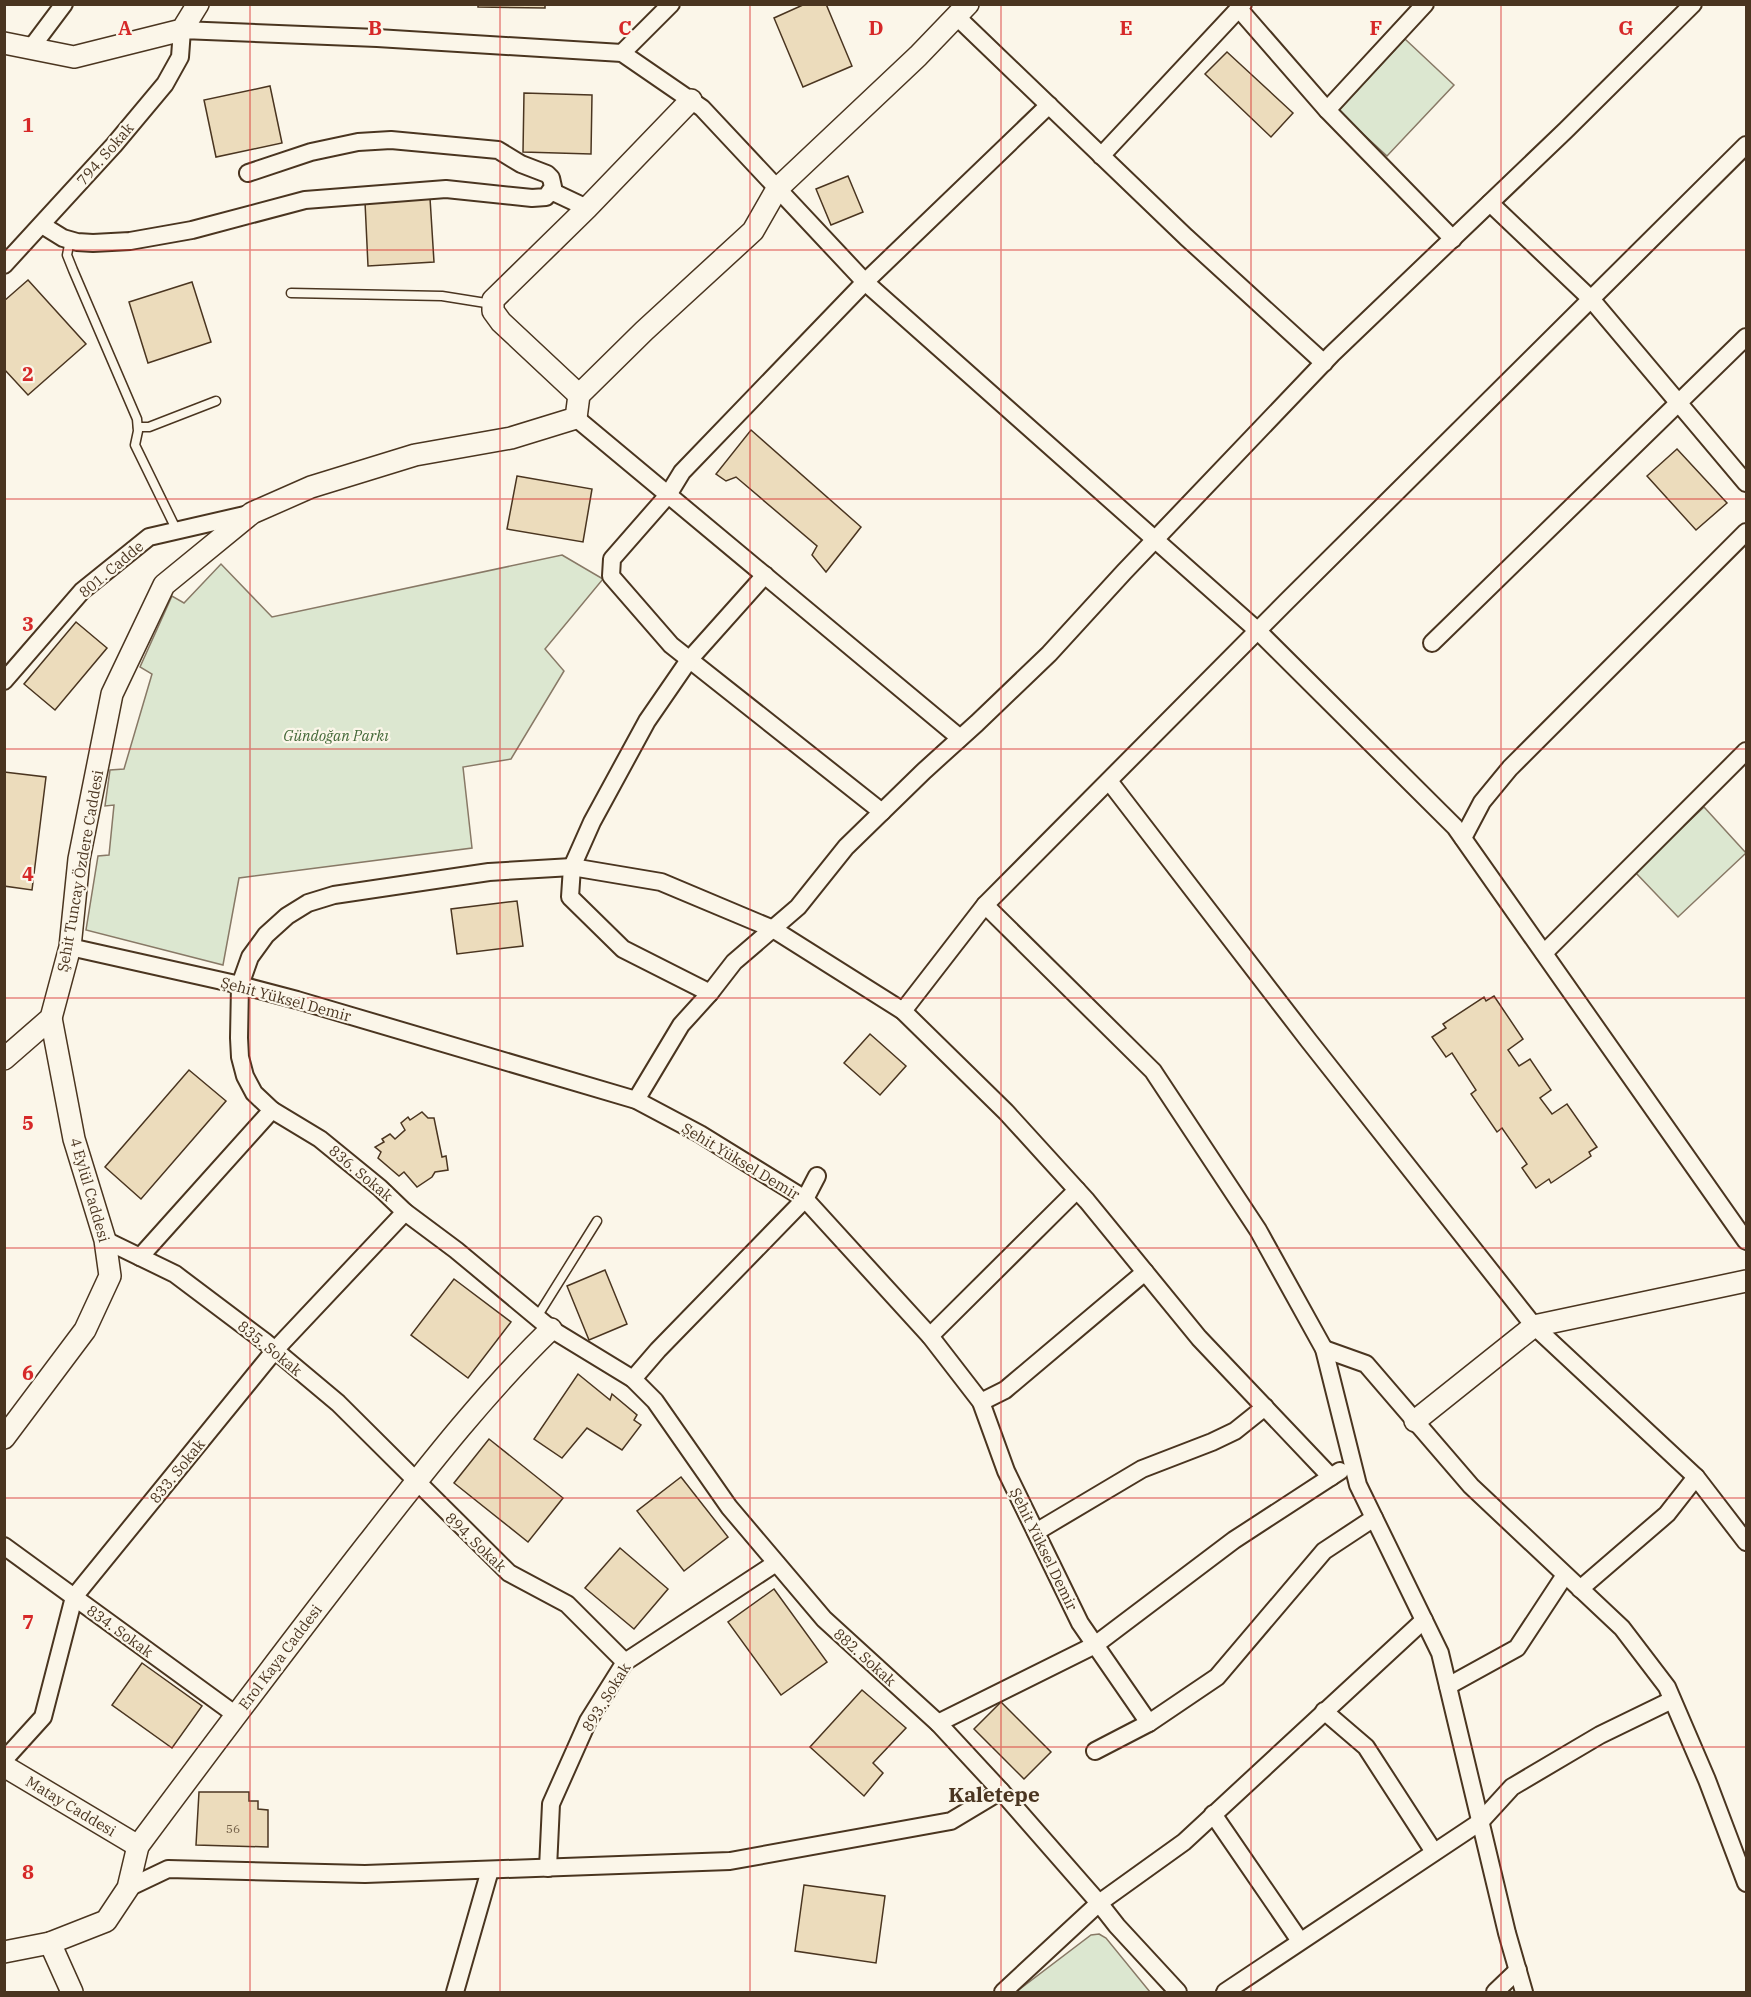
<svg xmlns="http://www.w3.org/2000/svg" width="1751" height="1997" font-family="'IBM Plex Serif',serif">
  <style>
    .green { fill: #dce7d0; stroke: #887966; stroke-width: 1.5 }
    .building { fill: #ecdcbc; stroke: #4a3520; stroke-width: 1.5 }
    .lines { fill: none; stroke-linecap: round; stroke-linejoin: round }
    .service-casing { stroke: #4a3520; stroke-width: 11 }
    .minor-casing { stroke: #4a3520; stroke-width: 20 }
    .tertiary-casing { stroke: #4a3520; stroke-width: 24 }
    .service { stroke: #fbf6e9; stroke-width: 8 }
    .minor { stroke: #fbf6e9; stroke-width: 16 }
    .tertiary { stroke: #fbf6e9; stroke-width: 21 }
    .grid { fill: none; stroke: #d62828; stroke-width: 1.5; stroke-opacity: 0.55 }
    .labels { text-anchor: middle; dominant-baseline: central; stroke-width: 4.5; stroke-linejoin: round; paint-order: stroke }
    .number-label { font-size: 12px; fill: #725f47 }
    .street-label { font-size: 15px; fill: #4a3520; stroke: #fbf6e9 }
    .park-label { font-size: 15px; font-style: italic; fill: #436837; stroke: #fbf6e9 }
    .district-label { font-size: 21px; font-weight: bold; fill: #4a3520; stroke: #fbf6e9 }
    .grid-label { font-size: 20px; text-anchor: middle; font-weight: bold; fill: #d62828; stroke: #fbf6e9; stroke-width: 4.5; stroke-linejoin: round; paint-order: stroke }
  </style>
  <rect width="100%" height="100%" fill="#fbf6e9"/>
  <!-- green -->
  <g class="green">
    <polygon points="1405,39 1454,85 1387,156 1338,111"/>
    <polygon points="562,555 603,579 545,649 564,671 511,759 463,767 472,848 239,878 223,965 86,930 98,856 109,855 114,805 105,806 110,770 124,769 152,674 140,667 172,596 184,603 221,564 272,617"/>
    <polygon points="1704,807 1746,853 1678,917 1635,872"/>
    <polygon points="1099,1934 1106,1938 1150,1992 1016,1992 1091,1935"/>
  </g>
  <!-- building -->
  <g class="building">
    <polygon points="478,4 545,4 545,8 478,7"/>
    <polygon points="805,4 826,4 852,66 803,87 774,18"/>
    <polygon points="1227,52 1293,113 1271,137 1205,74"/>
    <polygon points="270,86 282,143 216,157 204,100"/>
    <polygon points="524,93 592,95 591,154 523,152"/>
    <polygon points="848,176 863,212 831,225 816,189"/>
    <polygon points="430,198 434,262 368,266 365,202"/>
    <polygon points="28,280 86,344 28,395 4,369 4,301"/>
    <polygon points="192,282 211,342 148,363 129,302"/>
    <polygon points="751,430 861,527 826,572 812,555 817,546 736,477 726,481 716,474"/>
    <polygon points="1677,449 1727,503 1696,530 1647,476"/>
    <polygon points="517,476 592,489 583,542 507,529"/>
    <polygon points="76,622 107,648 55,710 24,684"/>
    <polygon points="4,772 46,777 32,890 4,886"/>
    <polygon points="517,901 523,946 457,954 451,909"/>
    <polygon points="1494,996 1523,1039 1508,1050 1519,1066 1530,1059 1551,1090 1540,1098 1552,1114 1567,1104 1597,1147 1589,1152 1591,1156 1551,1183 1549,1179 1536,1188 1522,1168 1527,1164 1502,1128 1497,1132 1471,1094 1476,1090 1452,1053 1446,1057 1432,1037 1446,1028 1443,1024 1484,997 1486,1001"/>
    <polygon points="870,1034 906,1066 880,1095 844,1063"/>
    <polygon points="189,1070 226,1101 141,1199 105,1167"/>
    <polygon points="422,1112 428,1118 434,1118 442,1157 446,1156 448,1170 435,1172 432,1177 417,1187 404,1172 399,1176 378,1158 381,1152 375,1147 384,1142 382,1139 390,1134 395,1139 405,1130 401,1123 408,1117 410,1120"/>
    <polygon points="605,1270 627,1324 589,1340 567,1286"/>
    <polygon points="454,1279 511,1322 468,1378 411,1335"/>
    <polygon points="578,1374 610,1400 612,1394 637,1415 634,1420 641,1425 622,1450 587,1428 562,1458 534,1439"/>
    <polygon points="489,1439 563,1498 528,1542 454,1483"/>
    <polygon points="681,1477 728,1537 684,1571 637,1511"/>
    <polygon points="620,1548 668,1589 634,1629 585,1588"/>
    <polygon points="774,1589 827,1662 781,1695 728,1622"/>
    <polygon points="142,1663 202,1706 172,1748 112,1705"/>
    <polygon points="862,1690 906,1728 873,1763 883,1773 864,1796 810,1747"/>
    <polygon points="1001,1702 1051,1752 1024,1779 974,1729"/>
    <polygon points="199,1792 249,1792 249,1801 258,1801 258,1809 268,1810 268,1847 196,1845"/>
    <polygon points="804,1885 885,1896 876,1963 795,1951"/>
  </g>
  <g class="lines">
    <!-- service casing -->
    <g class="service-casing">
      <g id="service">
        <polyline points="70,240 67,255 73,270 137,419 138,431 135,445 177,531"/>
        <polyline points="291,293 442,296 492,304"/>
        <polyline points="138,427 149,427 216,401"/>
        <polyline points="537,1317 597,1221"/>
      </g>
    </g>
    <!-- minor casing -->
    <g class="minor-casing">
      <g id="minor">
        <polyline points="1239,9 1327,110 1453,239"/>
        <polyline points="956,16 1186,237 1324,363"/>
        <polyline points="31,48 64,4"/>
        <polyline points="622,53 671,4"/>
        <polyline points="1327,110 1425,4"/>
        <polyline points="1101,156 1243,4"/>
        <polyline points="551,191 587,208"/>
        <polyline points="1490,203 1591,299 1746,483"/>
        <polyline points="42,225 63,238 77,242 93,243 130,241 192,230 305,200 446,189 532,198 546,197 553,187 551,178 547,174 521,164 498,150 391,140 358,142 311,152 248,173"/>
        <polyline points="4,265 114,145 165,84 180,57 182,30 377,38 622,53 702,108 865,282 1258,631 1455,827 1746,1241"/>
        <polyline points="576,418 960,738"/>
        <polyline points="1432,643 1746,337"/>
        <polyline points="4,681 82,591 149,537 249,514"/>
        <polyline points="1109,781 1309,1041 1534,1326 1696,1477 1746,1542"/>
        <polyline points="882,812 671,645 611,576 612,559 668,495 682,472 865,282 1049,105"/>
        <polyline points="1463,838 1482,802 1510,768 1746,532"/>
        <polyline points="985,905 1153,1071 1258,1230 1324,1349 1358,1485 1440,1653 1507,1933 1524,1992"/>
        <polyline points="70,947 240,985 297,1000 636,1100 700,1134 805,1199 930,1336 981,1402 1006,1471 1080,1623 1149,1723"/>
        <polyline points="1544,953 1746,751"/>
        <polyline points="710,993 623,949 570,897 572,867 592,822 647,721 689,660 765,575"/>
        <polyline points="903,1011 985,905 1286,602 1746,145"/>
        <polyline points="636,1100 681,1025 710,993 734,962 798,907 846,847 924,771 977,723 1049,654 1124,572 1332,354 1566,130 1693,4"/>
        <polyline points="105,1240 175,1274 264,1341 338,1403 509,1573 567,1604 625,1662"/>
        <polyline points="140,1257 272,1110"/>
        <polyline points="930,1336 1077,1190"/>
        <polyline points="1324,1349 1366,1364 1471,1486 1622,1628 1667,1687 1707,1780 1746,1883"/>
        <polyline points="633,1379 658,1350 805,1199 817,1176"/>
        <polyline points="981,1402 1005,1390 1145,1272"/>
        <polyline points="1036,1532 1142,1469 1212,1442 1235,1431 1265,1407"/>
        <polyline points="4,1546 236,1715"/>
        <polyline points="1580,1589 1667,1514 1696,1477"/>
        <polyline points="1448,1686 1517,1648 1565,1575"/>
        <polyline points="1324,1711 1366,1747 1434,1852"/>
        <polyline points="938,1723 1095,1645 1234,1540 1340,1471"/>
        <polyline points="1095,1751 1149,1723 1217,1677 1324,1551 1374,1518"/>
        <polyline points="4,1760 43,1717 74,1597 275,1350 405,1212"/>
        <polyline points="1213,1814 1300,1941"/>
        <polyline points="548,1868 551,1804 588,1721 625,1662 776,1563"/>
        <polyline points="128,1888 168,1869 365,1874 730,1861 951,1821 1001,1791"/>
        <polyline points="455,1992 490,1870"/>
        <polyline points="1003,1992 1099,1903 1184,1842 1424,1620"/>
        <polyline points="1178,1992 1117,1926 1099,1903 1001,1791 938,1723 824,1619 729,1507 655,1401 633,1379 551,1329 456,1250 405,1212 380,1188 320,1139 272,1110 254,1093 245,1076 240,1057 239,1038 240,985 250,957 266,935 287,916 308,903 334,895 489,872 572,867 661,882 773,929 903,1011 1006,1112 1087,1201 1199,1338 1331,1477"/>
        <polyline points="1225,1992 1480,1822 1512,1787 1600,1735 1672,1700"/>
        <polyline points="1495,1992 1518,1970"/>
      </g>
    </g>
    <!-- tertiary casing -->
    <g class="tertiary-casing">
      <g id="tertiary">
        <polyline points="4,43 74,57 182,30 198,4"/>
        <polyline points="579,395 501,322 493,311 493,300 587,208 691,100"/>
        <polyline points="4,1059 51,1018 70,947 79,859 112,694 164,585 252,513 311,487 415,455 511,438 576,418 579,395 644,331 753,231 777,189 918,56 968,4"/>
        <polyline points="1415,1421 1534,1326 1746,1281"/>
        <polyline points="4,1438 85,1330 110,1276 105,1240 74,1139 51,1018"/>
        <polyline points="4,1766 138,1846"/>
        <polyline points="50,1943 72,1992"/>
        <path d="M4,1952L50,1943L106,1921L128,1888L138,1846C214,1744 290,1643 368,1543C426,1469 484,1394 551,1329"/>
      </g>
    </g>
    <!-- service -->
    <use href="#service" class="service"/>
    <!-- minor -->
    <use href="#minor" class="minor"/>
    <!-- tertiary -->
    <use href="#tertiary" class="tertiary"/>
  </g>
  <!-- grid -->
  <path class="grid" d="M250,4V1992M500,4V1992M750,4V1992M1001,4V1992M1251,4V1992M1501,4V1992M4,250H1746M4,499H1746M4,749H1746M4,998H1746M4,1248H1746M4,1498H1746M4,1747H1746"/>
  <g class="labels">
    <!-- number labels -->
    <g class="number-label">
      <text x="233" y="1828">56</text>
    </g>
    <!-- street labels -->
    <g class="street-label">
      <text transform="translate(105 154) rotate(-49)">794. Sokak</text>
      <text transform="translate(111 569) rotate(-40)">801. Cadde</text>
      <text transform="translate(80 871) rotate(-80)">Şehit Tuncay Özdere Caddesi</text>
      <text transform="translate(286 999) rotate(15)">Şehit Yüksel Demir</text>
      <text transform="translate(741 1161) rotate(31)">Şehit Yüksel Demir</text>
      <text transform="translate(361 1173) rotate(40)">836. Sokak</text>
      <text transform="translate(90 1190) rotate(74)">4 Eylül Caddesi</text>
      <text transform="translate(270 1348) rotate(39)">835. Sokak</text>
      <text transform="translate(177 1471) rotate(-51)">833. Sokak</text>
      <text transform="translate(476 1542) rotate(44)">894. Sokak</text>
      <text transform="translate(1044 1549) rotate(64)">Şehit Yüksel Demir</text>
      <text transform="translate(120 1631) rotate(36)">834. Sokak</text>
      <text transform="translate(280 1657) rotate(-53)">Erol Kaya Caddesi</text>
      <text transform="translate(865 1657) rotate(42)">882. Sokak</text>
      <text transform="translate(606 1697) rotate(-58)">893. Sokak</text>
      <text transform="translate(71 1806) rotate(31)">Matay Caddesi</text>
    </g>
    <!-- park labels -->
    <g class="park-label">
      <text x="336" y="735">Gündoğan Parkı</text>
    </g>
    <!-- district labels -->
    <g class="district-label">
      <text x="994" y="1794">Kaletepe</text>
    </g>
  </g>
  <g class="grid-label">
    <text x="125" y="35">A</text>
    <text x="375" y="35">B</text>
    <text x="625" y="35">C</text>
    <text x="876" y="35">D</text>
    <text x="1126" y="35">E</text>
    <text x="1376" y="35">F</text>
    <text x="1626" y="35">G</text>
    <text x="28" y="132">1</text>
    <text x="28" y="381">2</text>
    <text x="28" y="631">3</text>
    <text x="28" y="881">4</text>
    <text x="28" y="1130">5</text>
    <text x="28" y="1380">6</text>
    <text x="28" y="1629">7</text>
    <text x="28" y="1879">8</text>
  </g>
  <!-- border -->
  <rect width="1751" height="1997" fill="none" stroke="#4a3520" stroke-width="12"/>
</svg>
